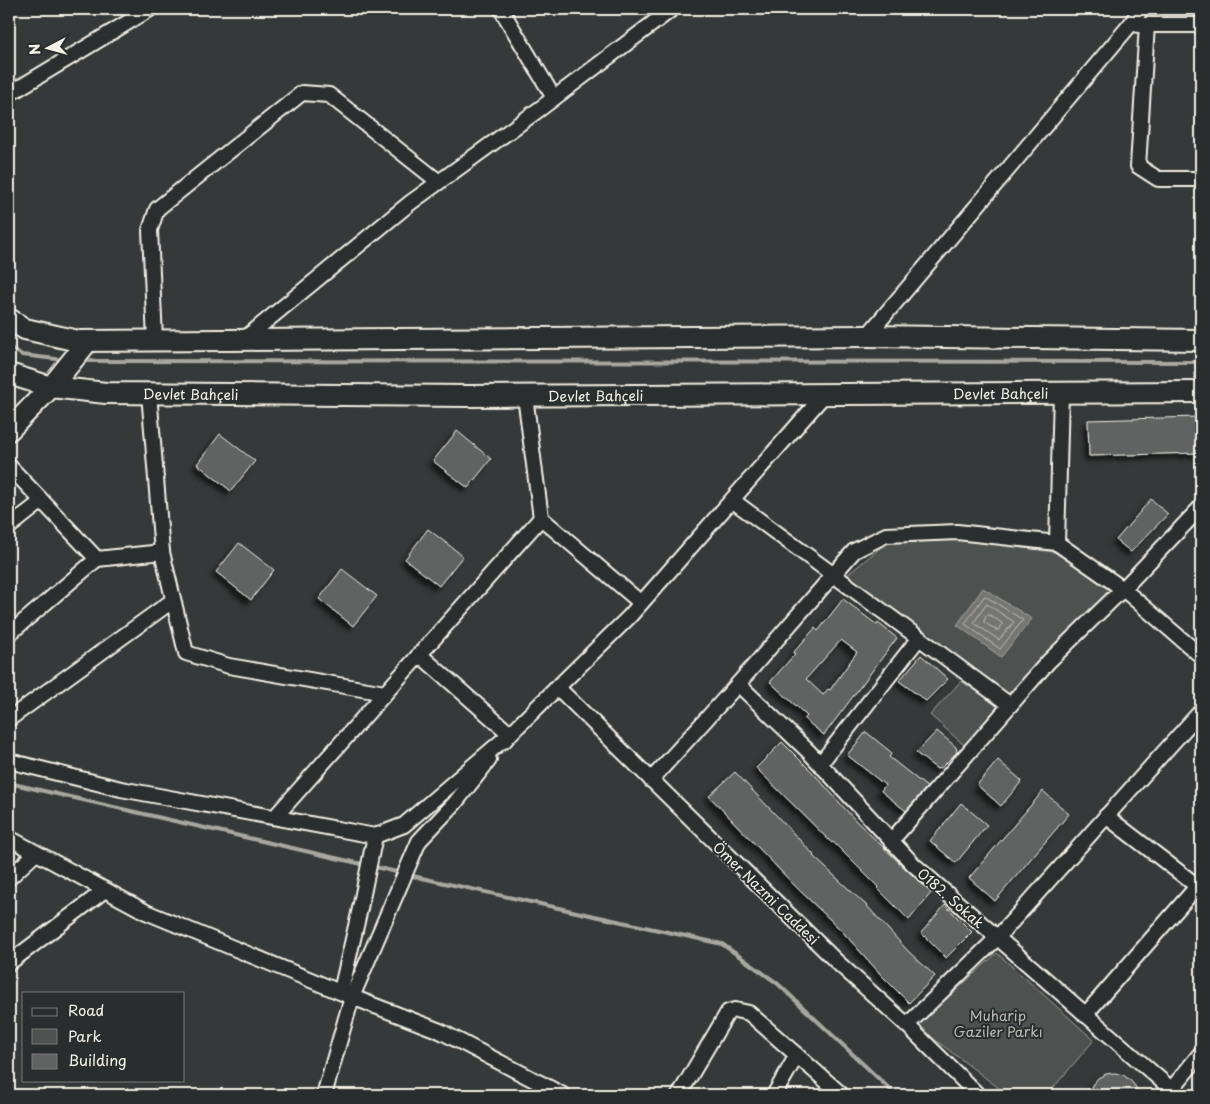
<svg xmlns="http://www.w3.org/2000/svg" width="1210" height="1104" font-family="'Playpen Sans',sans-serif">
  <style>
    .green { fill: #4e514f; stroke: #a1a19c }
    .water { fill: #757572; stroke: #a8a7a1 }
    .lines { fill: none; stroke-linecap: round; stroke-linejoin: round }
    .shore { stroke: #c1bfb9; stroke-width: 1 }
    .stream { stroke: #a8a7a1; stroke-width: 4 }
    .building { fill: #616362; stroke: #f4f1e8; fill-rule: evenodd; filter: url(#shadow) }
    .street-casing { stroke: #f4f1e8; stroke-width: 18 }
    .secondary-casing { stroke: #f4f1e8; stroke-width: 24 }
    .street { stroke: #2a2d2e; stroke-width: 14 }
    .secondary { stroke: #2a2d2e; stroke-width: 20 }
    .labels { text-anchor: middle; dominant-baseline: central; stroke-width: 4; stroke-linejoin: round; paint-order: stroke }
    .street-label { font-size: 14px; fill: #f4f1e8; stroke: #2a2d2e }
    .park-label { font-size: 14px; fill: #bab9b2; stroke: #2a2d2e }
  </style>
  <defs>
    <filter id="shadow"><feDropShadow dx="-4.5" dy="4.5" stdDeviation="2.5" flood-color="#0009"/></filter>
  </defs>
  <rect width="100%" height="100%" fill="#363939"/>
  <filter id="ink" filterUnits="userSpaceOnUse"><feTurbulence type="fractalNoise" baseFrequency=".02" numOctaves="2"/><feDisplacementMap in="SourceGraphic" scale="10" xChannelSelector="R" yChannelSelector="G"/><feConvolveMatrix kernelMatrix="1 2 1 2 8 2 1 2 1" color-interpolation-filters="sRGB"/></filter>
  <g filter="url(#ink)">
    <!-- green -->
    <g class="green">
      <polygon points="967,540 1054,552 1113,590 1072,629 1015,691 1006,695 846,576 886,543"/>
      <polygon points="961,681 1000,707 964,745 930,715"/>
      <polygon points="997,953 1094,1040 1047,1095 1008,1095 917,1026"/>
    </g>
    <!-- water -->
    <polygon class="water" points="983,588 1032,619 1001,657 957,625"/>
    <g class="lines">
      <!-- shore -->
      <g class="shore">
        <polygon points="985,596 1023,620 1000,649 965,624"/>
        <polygon points="987,604 1014,622 999,640 974,623"/>
        <polygon points="987,615 990,615 1002,623 1002,625 999,630 996,630 984,622"/>
      </g>
      <!-- stream -->
      <g class="stream">
        <polyline points="9,347 22,355 64,360"/>
        <polyline points="81,361 1201,362"/>
        <polyline points="9,783 401,873"/>
        <polyline points="408,875 722,944 777,983 896,1095"/>
      </g>
    </g>
    <!-- building -->
    <g class="building">
      <polygon points="1198,417 1199,453 1089,456 1088,420"/>
      <polygon points="457,431 491,459 468,488 433,461"/>
      <polygon points="220,434 255,461 231,491 197,464"/>
      <polygon points="1151,499 1168,514 1131,552 1116,540"/>
      <polygon points="428,529 463,556 439,586 405,559"/>
      <polygon points="239,543 274,570 251,600 216,572"/>
      <polygon points="342,569 377,596 353,626 319,599"/>
      <path d="M843,599L877,625L878,623L897,638L824,735L804,719L807,716L770,682L795,654L793,653L815,628L818,631ZM841,640L857,652L830,690L828,689L823,695L806,679Z"/>
      <polygon points="921,655 948,679 926,701 899,681"/>
      <polygon points="937,731 956,747 957,752 942,767 937,769 916,753"/>
      <polygon points="866,732 892,753 889,757 927,787 906,811 881,791 885,785 847,755"/>
      <polygon points="782,742 816,776 855,820 931,893 909,920 877,888 878,887 833,842 832,843 756,768"/>
      <polygon points="998,760 1022,781 1001,806 977,785"/>
      <polygon points="735,772 814,855 813,856 867,906 908,951 935,976 909,1003 883,977 841,930 796,887 709,796"/>
      <polygon points="1043,791 1069,814 995,901 969,878"/>
      <polygon points="961,803 987,825 956,863 930,841"/>
      <polygon points="945,905 972,932 946,958 921,933"/>
      <polygon points="1115,1073 1123,1075 1130,1080 1135,1086 1139,1095 1088,1095 1092,1085 1098,1078 1106,1074"/>
    </g>
    <g class="lines">
      <!-- street casing -->
      <g class="street-casing">
        <g id="street">
          <polyline points="501,9 554,98"/>
          <polyline points="1138,25 1201,25"/>
          <polyline points="1147,25 1138,166 1158,179 1201,179"/>
          <polyline points="9,94 150,9"/>
          <polyline points="867,336 1130,25 1141,9"/>
          <polyline points="155,340 150,230 157,209 302,93 329,95 439,182"/>
          <polyline points="243,340 410,203 541,108 672,9"/>
          <polyline points="149,393 162,552 186,653 229,666 385,693"/>
          <polyline points="525,396 541,518 641,603"/>
          <polyline points="9,466 97,559"/>
          <polyline points="732,500 1010,705"/>
          <polyline points="9,527 42,501"/>
          <polyline points="1057,543 1061,393"/>
          <polyline points="9,634 97,559 162,552"/>
          <polyline points="419,654 510,734 504,741"/>
          <polyline points="738,684 808,751 913,864 1178,1095"/>
          <polyline points="557,687 837,962 907,1025 978,1095"/>
          <polyline points="9,719 172,601"/>
          <polyline points="9,761 121,789 375,836"/>
          <polyline points="820,764 919,638"/>
          <polyline points="651,780 738,684 854,551 886,535 957,532 1057,543 1123,589 1201,656"/>
          <polyline points="1106,816 1201,889"/>
          <polyline points="275,817 541,518"/>
          <polyline points="9,838 146,912 352,997 440,1031 563,1095"/>
          <polyline points="891,841 1048,662 1123,589 1201,507"/>
          <polyline points="9,878 36,853"/>
          <polyline points="9,963 105,890"/>
          <polyline points="341,991 359,913 375,836 404,825 510,734 629,617 825,394"/>
          <polyline points="1085,1015 1201,882"/>
          <polyline points="907,1025 997,938 1201,711"/>
          <polyline points="324,1095 352,997 419,841 455,803 489,760"/>
          <polyline points="679,1095 728,1012 735,1010 749,1013 842,1095"/>
          <polyline points="774,1095 797,1055"/>
          <polyline points="1167,1095 1201,1053"/>
        </g>
      </g>
      <!-- secondary casing -->
      <g class="secondary-casing">
        <g id="secondary">
          <polyline points="9,319 25,329 78,341 867,336 1201,340"/>
          <polyline points="9,374 51,387 88,341"/>
          <path id="s1" d="M9,430L51,387L106,393L468,396L1201,392"/>
        </g>
      </g>
      <!-- street -->
      <use href="#street" class="street"/>
      <!-- secondary -->
      <use href="#secondary" class="secondary"/>
    </g>
  </g>
  <g class="labels">
    <!-- street labels -->
    <g class="street-label">
      <text stroke="none"><textPath href="#s1" startOffset="200">Devlet Bahçeli</textPath></text>
      <text stroke="none"><textPath href="#s1" startOffset="1010">Devlet Bahçeli</textPath></text>
      <text stroke="none"><textPath href="#s1" startOffset="605">Devlet Bahçeli</textPath></text>
      <text transform="translate(766 893) rotate(44)">Ömer Nazmi Caddesi</text>
      <text transform="translate(951 898) rotate(41)">0182. Sokak</text>
    </g>
    <!-- park labels -->
    <g class="park-label">
      <text x="998" y="1015">Muharip<tspan x="998" dy="16">Gaziler Parkı</tspan></text>
    </g>
  </g>
  <!-- margin -->
  <rect width="1210" height="1104" fill="none" stroke="#2a2d2e" stroke-width="30"/>
  <rect x="15" y="15" width="1180" height="1074" fill="none" stroke="#f4f1e8" stroke-width="2" filter="url(#ink)"/>
  <!-- legend -->
  <rect x="22" y="992" width="162" height="90" fill="#2a2d2e" stroke="#7b7b78"/>
  <rect x="32" y="1008" width="25" height="8" fill="#2a2d2e" stroke="#7b7b78"/>
  <text x="68" y="1016" font-size="15" fill="#f4f1e8">Road</text>
  <rect x="32" y="1029" width="25" height="15" fill="#4e514f" stroke="#7b7b78"/>
  <text x="68" y="1042" font-size="15" fill="#f4f1e8">Park</text>
  <rect x="32" y="1054" width="25" height="15" fill="#616362" stroke="#7b7b78"/>
  <text x="68" y="1066" font-size="15" fill="#f4f1e8">Building</text>
  <!-- north arrow -->
  <g transform="translate(48 48) rotate(264)" stroke="#2a2d2e" stroke-width="4" paint-order="stroke">
  <path d="M0-4L9 19L0 12L-9 19Z" fill="#f4f1e8"/>
  <text y="-8" font-size="14" font-weight="bold" text-anchor="middle" fill="#f4f1e8">N</text>
  </g>
</svg>
